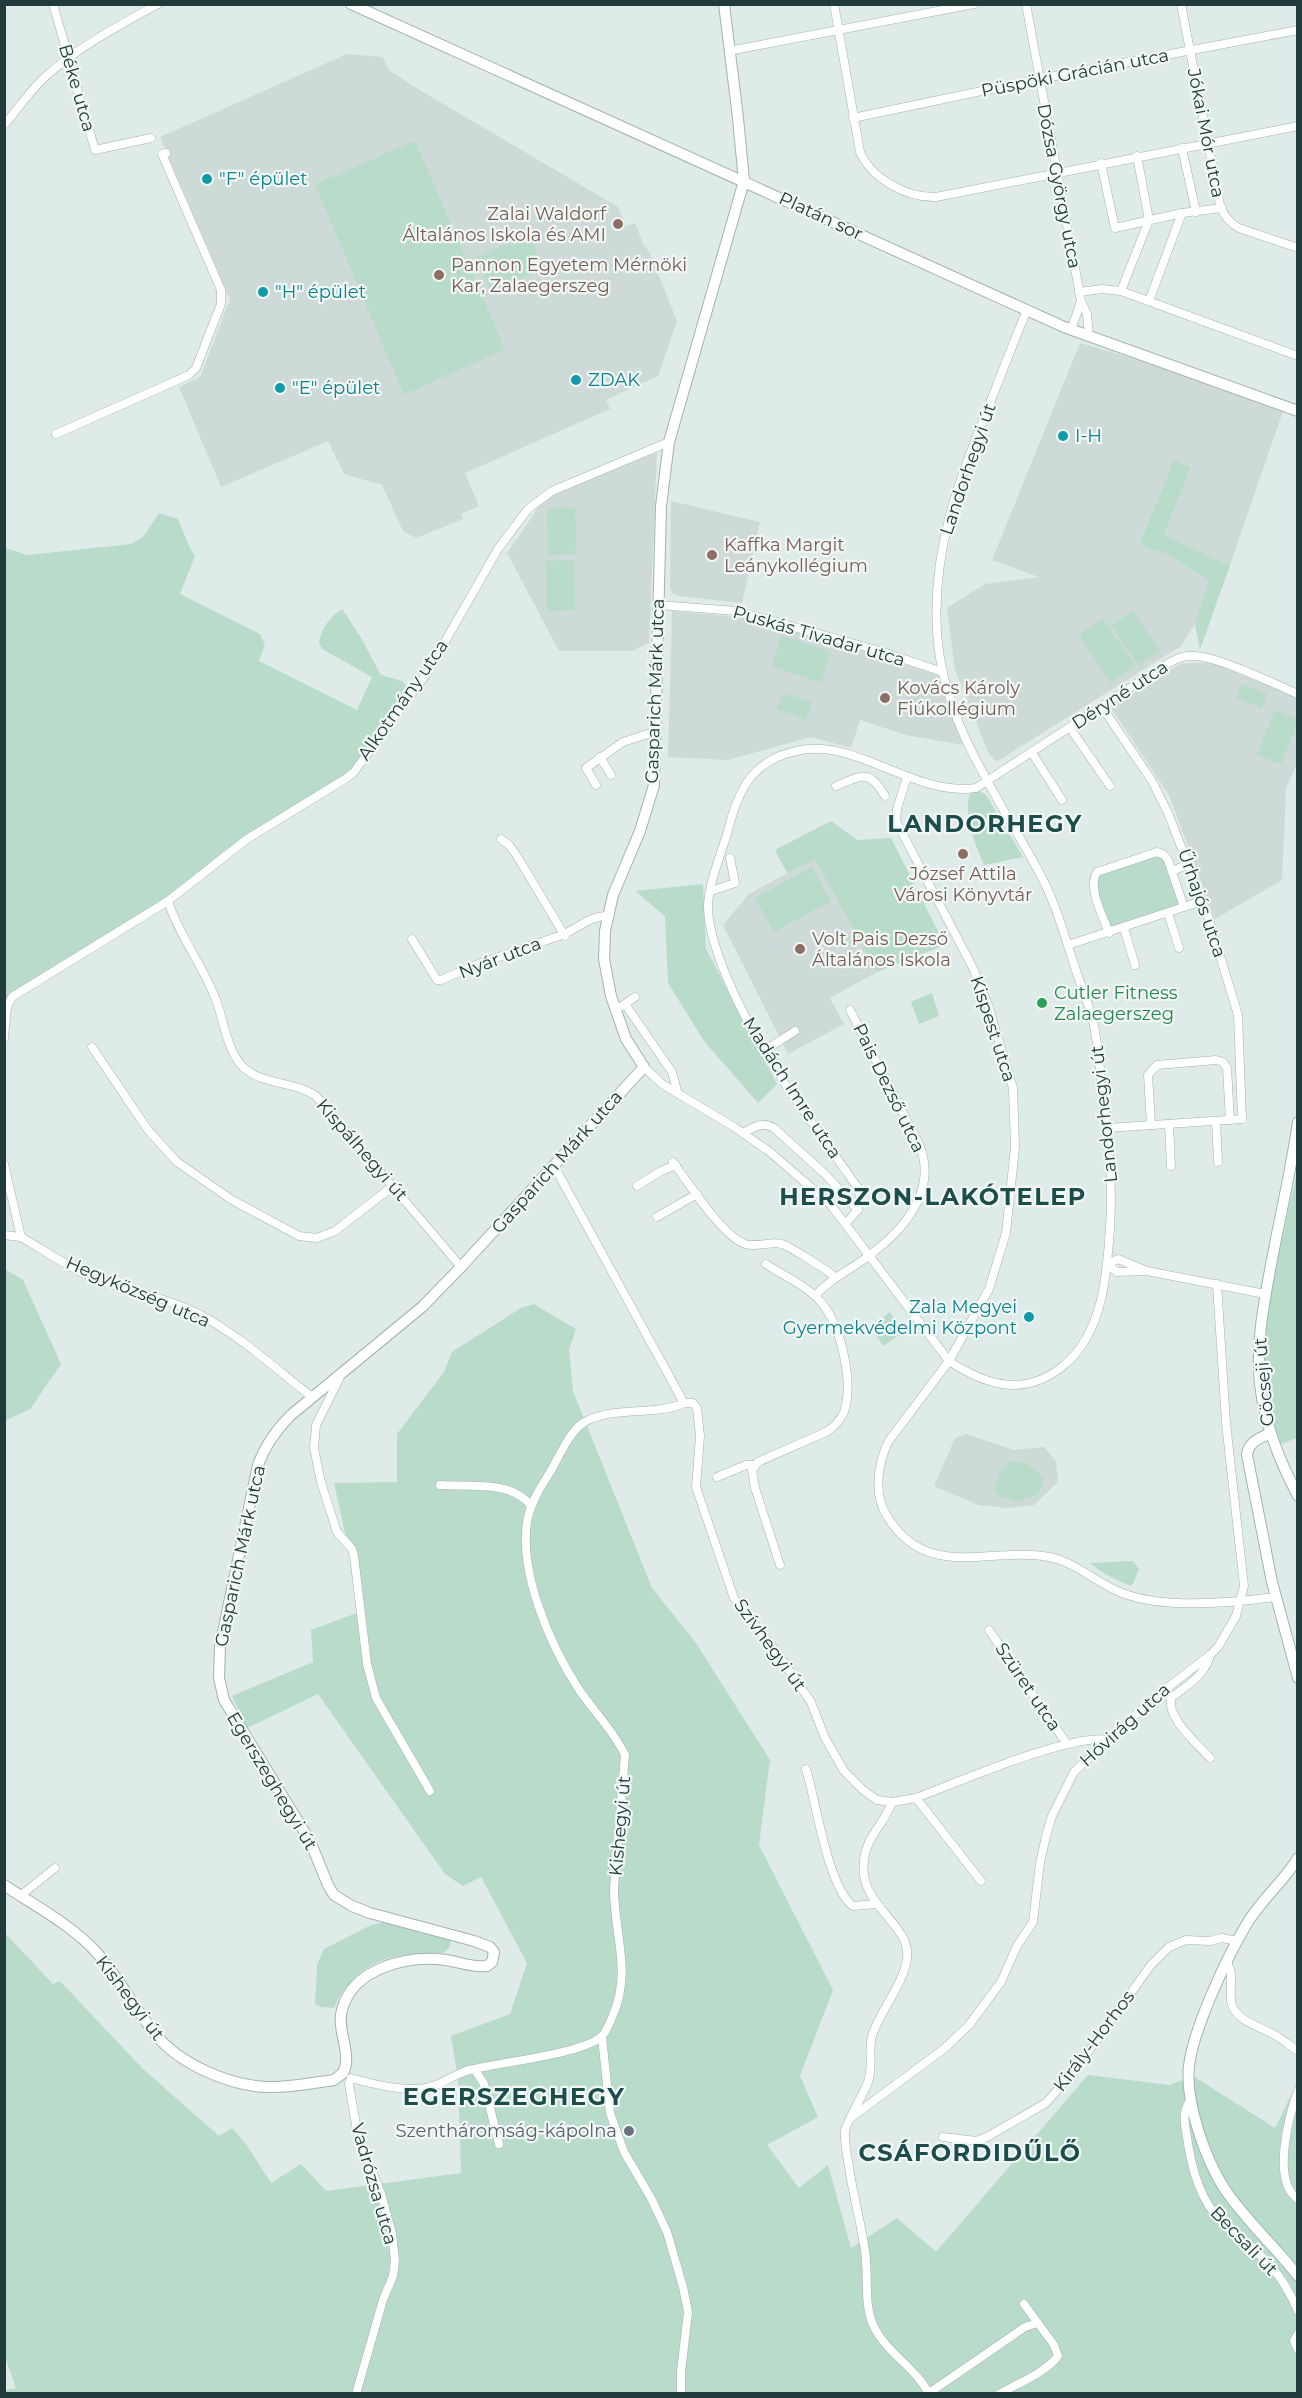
<svg xmlns="http://www.w3.org/2000/svg" width="1302" height="2398" font-family="Montserrat,sans-serif">
  <style>
    .built { fill: #cedad7 }
    .green { fill: #b8dcc9 }
    .lines { fill: none; stroke-linecap: round; stroke-linejoin: round }
    .minor-casing { stroke: #a2b3b0; stroke-width: 9 }
    .tertiary-casing { stroke: #a2b3b0; stroke-width: 12 }
    .secondary-casing { stroke: #9eb6b2; stroke-width: 12 }
    .minor { stroke: #fff; stroke-width: 8 }
    .tertiary { stroke: #fff; stroke-width: 10 }
    .secondary { stroke: #fff; stroke-width: 10 }
    .culture-dot { fill: #0f9aa8; stroke: #f0f7f5; stroke-width: 2 }
    .education-dot { fill: #8d6e63; stroke: #f0f7f5; stroke-width: 2 }
    .leisure-dot { fill: #2e9e5b; stroke: #f0f7f5; stroke-width: 2 }
    .worship-dot { fill: #6b7280; stroke: #f0f7f5; stroke-width: 2 }
    .labels { text-anchor: middle; dominant-baseline: central; stroke-width: 4.5; stroke-linejoin: round; paint-order: stroke }
    .street-label { font-size: 18px; fill: #203b39; stroke: #f0f7f5 }
    .culture-label { font-size: 18px; fill: #0d838f; stroke: #f0f7f5; text-anchor: start }
    .education-label { font-size: 18px; fill: #785e54; stroke: #f0f7f5; text-anchor: start }
    .leisure-label { font-size: 18px; fill: #27864d; stroke: #f0f7f5; text-anchor: start }
    .worship-label { font-size: 18px; fill: #5b616d; stroke: #f0f7f5; text-anchor: end }
    .district-label { font-size: 24px; font-weight: bold; letter-spacing: 1.5px; fill: #1c4d4b; stroke: #f0f7f5 }
  </style>
  <rect width="100%" height="100%" fill="#dfebe8"/>
  <!-- built -->
  <g class="built">
    <polygon points="347,54 383,57 389,70 418,89 618,207 626,226 635,223 644,246 649,251 677,321 658,376 606,400 610,409 465,473 479,506 461,514 463,519 416,538 403,531 382,485 344,474 328,441 221,487 179,387 200,377 230,299 160,137"/>
    <polygon points="1080,343 1189,375 1283,411 1230,565 1164,535 1191,467 1174,460 1139,543 1168,555 1209,580 1195,624 1181,646 996,762 987,750 955,669 947,608 985,584 1039,577 992,560"/>
    <polygon points="657,453 649,643 632,651 559,651 507,553 547,495"/>
    <polygon points="671,501 760,522 742,603 678,596 673,594 670,588"/>
    <polygon points="672,611 739,617 842,644 939,676 963,745 906,735 860,720 851,748 811,737 728,760 668,757"/>
    <polygon points="1211,662 1297,695 1297,763 1286,789 1282,880 1215,919 1169,795 1111,708 1180,664"/>
    <polygon points="815,858 877,972 830,998 844,1024 788,1054 723,925 749,894"/>
    <polygon points="966,1434 1014,1450 1044,1447 1056,1461 1058,1482 1034,1505 1006,1508 978,1505 934,1486 955,1438"/>
  </g>
  <!-- green -->
  <g class="green">
    <polygon points="415,141 505,349 404,395 315,184"/>
    <polygon points="532,242 545,269 490,290 476,257 506,244"/>
    <polygon points="1174,460 1191,467 1164,535 1230,565 1200,650 1195,624 1209,580 1168,555 1139,544"/>
    <polygon points="575,507 576,554 548,555 547,508"/>
    <path d="M159,513L178,519L190,548L195,556L180,594L260,634L265,645L259,661L357,710L372,677L322,649L319,643C322,627 329,618 342,609L360,636L381,675L402,681L411,691L349,774L225,850L174,893L5,1001V548L28,555L131,544L143,537Z"/>
    <polygon points="574,560 575,610 547,611 546,561"/>
    <polygon points="1133,611 1160,651 1138,665 1111,625"/>
    <polygon points="1103,619 1135,666 1111,683 1079,635"/>
    <polygon points="781,636 831,652 821,683 771,666"/>
    <polygon points="1241,684 1267,694 1262,708 1236,698"/>
    <polygon points="783,693 812,703 806,720 777,709"/>
    <polygon points="1275,710 1297,719 1297,724 1281,764 1257,755"/>
    <path d="M979,791L986,795L1023,857L984,865C975,844 963,816 970,793Z"/>
    <polygon points="831,821 857,840 891,838 945,945 877,972 815,859 787,873 775,850"/>
    <polygon points="1157,852 1164,855 1184,907 1109,933 1094,889 1097,872"/>
    <polygon points="812,867 831,901 774,932 755,898"/>
    <polygon points="703,884 706,949 777,1084 758,1103 704,1041 668,983 665,916 635,891"/>
    <polygon points="932,993 939,1016 919,1024 911,1002"/>
    <polygon points="1297,1171 1297,1438 1281,1444 1268,1405 1263,1328"/>
    <polygon points="5,1269 23,1280 61,1364 30,1409 5,1421"/>
    <polygon points="534,1304 576,1329 569,1350 573,1391 652,1588 696,1643 770,1760 759,1845 833,1990 800,2076 818,2117 767,2145 799,2188 828,2165 851,2248 897,2218 936,2252 1088,2075 1169,2085 1193,2076 1275,2128 1297,2083 1297,2393 5,2394 5,2390 16,2388 5,2357 5,1933 53,1984 60,1981 142,2068 219,2136 232,2128 246,2144 271,2183 301,2164 326,2191 461,2173 458,2078 451,2036 510,2014 527,1963 481,1877 463,1886 445,1874 318,1694 247,1728 232,1696 313,1662 311,1630 362,1611 334,1483 397,1482 397,1434 444,1372 452,1352 521,1308"/>
    <polygon points="890,1312 902,1333 883,1346 871,1326"/>
    <path d="M1012,1461C1027,1462 1037,1467 1044,1481L1038,1494L1016,1502L997,1495L994,1488L1002,1469Z"/>
    <polygon points="1133,1561 1139,1569 1133,1584 1130,1586 1105,1574 1090,1563"/>
    <path d="M385,1922L446,1937L451,1941C450,1946 449,1950 444,1952C437,1957 425,1953 416,1954C378,1955 349,1973 334,2008L321,2007L315,2004L317,1965L324,1949L371,1925Z"/>
  </g>
  <g class="lines">
    <!-- minor casing -->
    <g class="minor-casing">
      <g id="minor">
        <polyline points="53,4 95,150 151,138"/>
        <path d="M834,4L860,152C872,179 907,198 936,197L1298,126"/>
        <polyline points="1026,4 1081,301 1071,330"/>
        <path d="M1181,4L1220,205C1224,216 1229,223 1239,228L1298,248"/>
        <polyline points="729,51 974,4"/>
        <polyline points="853,118 1039,79 1298,30"/>
        <path d="M4,125C18,109 31,89 47,75C80,46 120,25 158,4"/>
        <polyline points="1182,148 1196,212"/>
        <polyline points="1101,163 1115,228 1182,213 1149,301"/>
        <polyline points="1182,213 1222,208"/>
        <polyline points="1121,291 1149,220 1137,156"/>
        <polyline points="1079,292 1102,289 1121,291 1298,356"/>
        <polyline points="1082,303 1087,314 1089,337"/>
        <polyline points="56,434 189,375 196,368 221,304 221,290 162,154 166,153"/>
        <polyline points="658,605 737,611 880,651 943,672"/>
        <polyline points="1102,707 1152,781 1168,813 1208,916 1238,1015 1242,1119 1108,1128"/>
        <polyline points="1070,728 1110,786"/>
        <polyline points="1032,753 1062,800"/>
        <polyline points="600,757 611,775"/>
        <path d="M907,777L897,809L896,821L973,968L988,1005L1013,1088L1015,1147L1006,1233L989,1289L949,1361L888,1442C878,1465 873,1494 887,1516C927,1582 989,1546 1049,1557C1076,1562 1096,1583 1122,1593C1163,1609 1231,1603 1275,1597"/>
        <polyline points="596,785 586,768 623,742 657,731"/>
        <path d="M836,786C863,775 869,769 885,796"/>
        <polyline points="501,839 509,845 517,856 565,936"/>
        <polyline points="1172,871 1189,864"/>
        <polyline points="711,891 735,883 730,858"/>
        <path d="M168,901C179,936 203,965 216,1000C224,1021 227,1052 244,1068C263,1085 294,1081 316,1096L461,1267"/>
        <polyline points="1168,913 1179,948"/>
        <polyline points="1124,928 1135,965"/>
        <path d="M1109,933C1103,916 1087,888 1097,872L1157,852L1164,855L1168,860L1184,907"/>
        <path d="M412,939L437,980H441L473,966L553,938C573,934 586,916 607,916"/>
        <polyline points="1068,945 1202,901"/>
        <polyline points="625,1004 672,1072 678,1094"/>
        <polyline points="622,1006 635,997"/>
        <polyline points="4,1038 7,1007 12,997 168,901 247,839 345,779 354,772 427,673 498,549 528,509 552,491 669,442"/>
        <polyline points="92,1047 148,1130 177,1162 232,1200 299,1236 317,1238 335,1231 393,1186"/>
        <polyline points="764,1051 795,1031"/>
        <path d="M644,1067L662,1084L734,1127L770,1152L830,1204L949,1361C987,1386 1025,1397 1063,1366C1103,1334 1107,1274 1110,1228C1113,1177 1108,1129 1101,1079C1099,1058 1097,1037 1092,1017C1086,997 1078,978 1072,958C1063,931 1055,902 1041,876C999,796 943,726 937,632C932,549 959,479 990,403C1002,372 1014,341 1027,310"/>
        <polyline points="1216,1121 1218,1162"/>
        <polyline points="1169,1124 1171,1166"/>
        <polyline points="1151,1125 1148,1075 1157,1065 1216,1060 1223,1062 1227,1068 1230,1120"/>
        <path d="M743,1133C754,1127 762,1121 774,1128L826,1175L858,1210"/>
        <path d="M673,1162C687,1181 723,1237 745,1244C757,1248 770,1241 782,1244C789,1246 830,1272 836,1278"/>
        <path d="M4,1164L21,1237C47,1252 73,1271 102,1281C133,1292 167,1298 197,1313C239,1335 275,1368 312,1397"/>
        <path d="M554,1166L684,1403H693L697,1408L700,1436L696,1487L734,1598L778,1654L811,1702L825,1738L844,1771L864,1791L877,1800L892,1802L916,1798C956,1783 1073,1732 1109,1740"/>
        <polyline points="637,1186 661,1171 676,1165"/>
        <polyline points="657,1217 697,1194"/>
        <path d="M846,1223C857,1212 863,1203 858,1188C808,1117 755,1049 723,968C716,949 708,927 708,906C709,880 722,853 729,827C739,787 755,758 801,750C859,740 916,797 976,788L1167,664C1176,659 1184,655 1194,656C1220,657 1272,683 1298,694"/>
        <polyline points="4,1235 21,1237"/>
        <path d="M766,1264C784,1276 807,1286 820,1301C841,1324 854,1382 844,1412C840,1421 834,1427 826,1432L758,1462L752,1470L755,1488L780,1565"/>
        <polyline points="1108,1264 1118,1259 1147,1271 1265,1294"/>
        <polyline points="1108,1264 1117,1272 1143,1271"/>
        <path d="M815,1296C830,1278 853,1269 871,1254C906,1228 938,1189 919,1144L850,1010"/>
        <polyline points="340,1377 316,1425 314,1448 321,1482 335,1526 337,1532 352,1549 354,1556 367,1664 376,1698 430,1791"/>
        <polyline points="717,1477 746,1465 754,1465"/>
        <path d="M440,1485C468,1487 513,1480 531,1506"/>
        <polyline points="989,1630 1067,1744"/>
        <path d="M1210,1655C1206,1675 1186,1686 1171,1698C1167,1719 1197,1743 1210,1758"/>
        <path d="M806,1769C816,1801 828,1888 853,1906L876,1904"/>
        <polyline points="916,1798 981,1881"/>
        <path d="M892,1802C886,1821 869,1834 865,1854C853,1906 912,1921 907,1959C903,1985 882,2008 873,2033C867,2048 874,2066 868,2082C864,2093 846,2123 845,2131C844,2142 847,2155 849,2167C853,2195 861,2223 865,2251C869,2276 863,2304 874,2327C887,2353 916,2368 929,2394"/>
        <polyline points="20,1896 55,1868"/>
        <path d="M1227,1963C1235,1974 1228,1992 1232,2005C1237,2022 1265,2028 1278,2037C1285,2041 1291,2047 1298,2051"/>
        <polyline points="602,2037 610,2113 624,2152 651,2198 667,2232 683,2287 688,2312 681,2372 681,2394"/>
        <polyline points="475,2070 484,2084 499,2144"/>
        <path d="M1298,2091C1289,2115 1271,2182 1298,2199"/>
        <path d="M1191,2101C1183,2107 1184,2122 1186,2131C1190,2159 1196,2190 1214,2213C1227,2229 1244,2240 1259,2254C1276,2269 1289,2290 1298,2311"/>
        <polyline points="852,2117 945,2048 969,2025 1001,1982 1017,1946 1033,1922 1040,1863 1046,1836 1052,1816 1074,1772 1154,1698 1210,1655 1218,1647 1236,1616 1244,1586 1226,1423 1217,1284"/>
        <polyline points="943,2137 976,2141 987,2137 1046,2103 1078,2066 1151,1965 1169,1947 1186,1940 1210,1941 1222,1938 1237,1941"/>
        <polyline points="1298,2334 1294,2341 1298,2350"/>
        <polyline points="929,2393 1025,2327 1037,2323"/>
        <path d="M356,2394L383,2300L393,2276L395,2261L392,2234L381,2194L357,2131L349,2084L351,2078C372,2084 396,2090 419,2089C436,2088 450,2077 466,2071C493,2063 585,2054 602,2036C607,2031 610,2022 613,2015C632,1971 614,1934 614,1889L625,1755C614,1731 593,1711 578,1688C550,1645 517,1569 528,1517C532,1500 541,1487 550,1472C558,1459 570,1431 583,1423C612,1405 653,1417 684,1403"/>
        <path d="M999,2394C1015,2385 1048,2371 1058,2356L1054,2345L1024,2304"/>
      </g>
    </g>
    <!-- tertiary casing -->
    <g class="tertiary-casing">
      <g id="tertiary">
        <polyline points="351,4 1064,327 1298,411"/>
        <path d="M4,1885C35,1906 72,1925 97,1953C119,1978 135,2009 156,2035C180,2064 228,2085 266,2087C288,2088 312,2083 334,2080L343,2073"/>
        <path d="M343,2073C353,2055 336,2030 342,2010C353,1967 409,1955 446,1960C459,1962 474,1968 487,1966L492,1962L494,1952L490,1947L474,1941L370,1913L352,1906L334,1895L328,1885L310,1841L224,1700L219,1678L220,1646L258,1465C265,1445 276,1430 291,1415L422,1307L461,1267L644,1067L626,1039L611,996L604,959L605,931L613,895L640,831L654,785L661,506L669,442L744,181L738,118L724,4"/>
      </g>
    </g>
    <!-- secondary casing -->
    <g class="secondary-casing">
      <g id="secondary">
        <path d="M1298,1122C1291,1171 1279,1221 1270,1270C1263,1308 1256,1345 1260,1384C1264,1423 1279,1460 1298,1496"/>
        <path d="M1270,1433C1259,1439 1249,1441 1247,1455L1272,1582L1298,1678"/>
        <path d="M1298,1858C1283,1883 1259,1901 1245,1927C1226,1959 1193,2030 1189,2066C1185,2102 1205,2158 1224,2188C1245,2220 1274,2245 1298,2276"/>
      </g>
    </g>
    <!-- minor -->
    <use href="#minor" class="minor"/>
    <!-- tertiary -->
    <use href="#tertiary" class="tertiary"/>
    <!-- secondary -->
    <use href="#secondary" class="secondary"/>
  </g>
  <!-- markers -->
  <g class="culture-dot">
    <circle cx="207" cy="179" r="6"/>
    <circle cx="263" cy="292" r="6"/>
    <circle cx="576" cy="380" r="6"/>
    <circle cx="280" cy="388" r="6"/>
    <circle cx="1063" cy="436" r="6"/>
    <circle cx="1029" cy="1317" r="6"/>
  </g>
  <g class="education-dot">
    <circle cx="618" cy="224" r="6"/>
    <circle cx="439" cy="275" r="6"/>
    <circle cx="712" cy="555" r="6"/>
    <circle cx="885" cy="698" r="6"/>
    <circle cx="963" cy="854" r="6"/>
    <circle cx="800" cy="949" r="6"/>
  </g>
  <circle class="leisure-dot" cx="1042" cy="1003" r="6"/>
  <circle class="worship-dot" cx="629" cy="2131" r="6"/>
  <g class="labels">
    <!-- street labels -->
    <g class="street-label">
      <text transform="translate(1075 73) rotate(-11)">Püspöki Grácián utca</text>
      <text transform="translate(77 88) rotate(74)">Béke utca</text>
      <text transform="translate(1206 133) rotate(79)">Jókai Mór utca</text>
      <text transform="translate(1059 186) rotate(79)">Dózsa György utca</text>
      <text transform="translate(821 216) rotate(25)">Platán sor</text>
      <text transform="translate(968 469) rotate(-71)">Landorhegyi út</text>
      <text transform="translate(819 636) rotate(16)">Puskás Tivadar utca</text>
      <text transform="translate(655 691) rotate(-88)">Gasparich Márk utca</text>
      <text transform="translate(1120 695) rotate(-33)">Déryné utca</text>
      <text transform="translate(403 700) rotate(-55)">Alkotmány utca</text>
      <text transform="translate(1202 903) rotate(71)">Űrhajós utca</text>
      <text transform="translate(500 958) rotate(-21)">Nyár utca</text>
      <text transform="translate(993 1029) rotate(72)">Kispest utca</text>
      <text transform="translate(792 1088) rotate(57)">Madách Imre utca</text>
      <text transform="translate(889 1088) rotate(64)">Pais Dezső utca</text>
      <text transform="translate(1104 1114) rotate(-96)">Landorhegyi út</text>
      <text transform="translate(362 1150) rotate(49)">Kispálhegyi út</text>
      <text transform="translate(557 1162) rotate(-48)">Gasparich Márk utca</text>
      <text transform="translate(138 1292) rotate(23)">Hegyközség utca</text>
      <text transform="translate(1264 1382) rotate(-95)">Göcseji út</text>
      <text transform="translate(240 1556) rotate(-78)">Gasparich Márk utca</text>
      <text transform="translate(770 1645) rotate(54)">Szívhegyi út</text>
      <text transform="translate(1028 1687) rotate(56)">Szüret utca</text>
      <text transform="translate(1125 1725) rotate(-42)">Hóvirág utca</text>
      <text transform="translate(272 1781) rotate(59)">Egerszeghegyi út</text>
      <text transform="translate(620 1826) rotate(-85)">Kishegyi út</text>
      <text transform="translate(130 1998) rotate(53)">Kishegyi út</text>
      <text transform="translate(1094 2041) rotate(-53)">Király-Horhos</text>
      <text transform="translate(374 2184) rotate(74)">Vadrózsa utca</text>
      <text transform="translate(1244 2241) rotate(46)">Becsali út</text>
    </g>
    <!-- culture labels -->
    <g class="culture-label">
      <text x="219" y="179">"F" épület</text>
      <text x="275" y="292">"H" épület</text>
      <text x="588" y="380">ZDAK</text>
      <text x="292" y="388">"E" épület</text>
      <text x="1075" y="436">I-H</text>
      <text x="1017" y="1307" text-anchor="end">Zala Megyei<tspan x="1017" dy="21">Gyermekvédelmi Központ</tspan></text>
    </g>
    <!-- education labels -->
    <g class="education-label">
      <text x="606" y="214" text-anchor="end">Zalai Waldorf<tspan x="606" dy="21">Általános Iskola és AMI</tspan></text>
      <text x="451" y="265">Pannon Egyetem Mérnöki<tspan x="451" dy="21">Kar, Zalaegerszeg</tspan></text>
      <text x="724" y="545">Kaffka Margit<tspan x="724" dy="21">Leánykollégium</tspan></text>
      <text x="897" y="688">Kovács Károly<tspan x="897" dy="21">Fiúkollégium</tspan></text>
      <text x="963" y="874" text-anchor="middle">József Attila<tspan x="963" dy="21">Városi Könyvtár</tspan></text>
      <text x="812" y="939">Volt Pais Dezső<tspan x="812" dy="21">Általános Iskola</tspan></text>
    </g>
    <!-- leisure labels -->
    <g class="leisure-label">
      <text x="1054" y="993">Cutler Fitness<tspan x="1054" dy="21">Zalaegerszeg</tspan></text>
    </g>
    <!-- worship labels -->
    <g class="worship-label">
      <text x="617" y="2131">Szentháromság-kápolna</text>
    </g>
    <!-- district labels -->
    <g class="district-label">
      <text x="985" y="823">LANDORHEGY</text>
      <text x="933" y="1196">HERSZON-LAKÓTELEP</text>
      <text x="514" y="2096">EGERSZEGHEGY</text>
      <text x="970" y="2152">CSÁFORDIDŰLŐ</text>
    </g>
  </g>
  <!-- border -->
  <rect width="1302" height="2398" fill="none" stroke="#203b39" stroke-width="12"/>
</svg>
